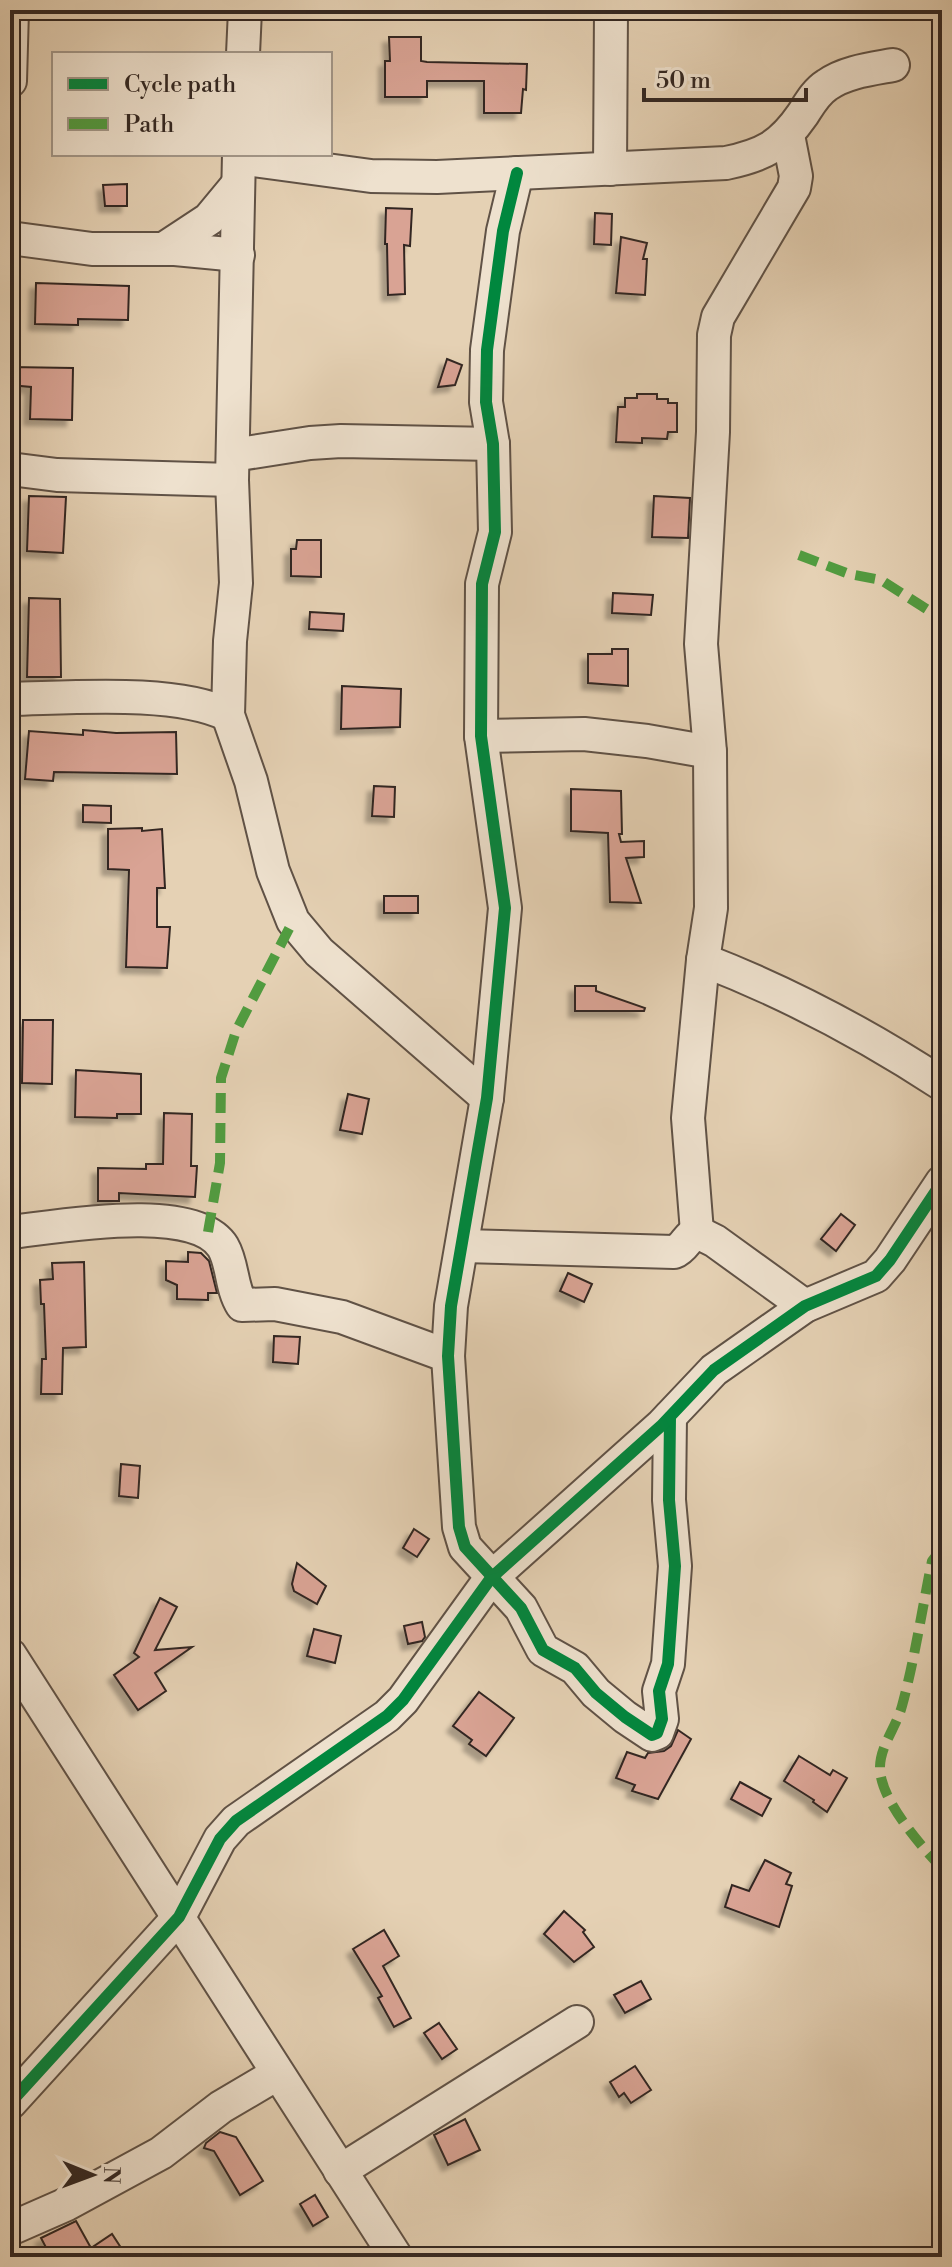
<svg xmlns="http://www.w3.org/2000/svg" width="952" height="2267" font-family="'Libre Bodoni',serif">
  <style>
    .building { fill: #d9a394; stroke: #332722; stroke-width: 2; filter: url(#shadow) }
    .lines { fill: none; stroke-linecap: round; stroke-linejoin: round }
    .minor-casing { stroke: #605246; stroke-width: 36 }
    .minor { stroke: #eee1ce; stroke-width: 32 }
    .quiet { stroke: #519c40; stroke-width: 10; stroke-dasharray: 20 10; stroke-linecap: butt }
    .cycleway-casing { stroke: #eee1ce; stroke-width: 17 }
    .cycleway { stroke: #00873e; stroke-width: 12 }
  </style>
  <defs>
    <filter id="shadow"><feDropShadow dx="-6" dy="6" stdDeviation="2" flood-color="#0004"/></filter>
  </defs>
  <rect width="100%" height="100%" fill="#e5d1b4"/>
  <filter id="stains"><feTurbulence type="fractalNoise" baseFrequency=".0025" numOctaves="4"/><feColorMatrix values="0 0 0 0 .2 0 0 0 0 .09 0 0 0 0 .02 0 0 0 .5 -.17"/></filter>
  <radialGradient id="worn" r=".72"><stop offset=".6" stop-color="#630" stop-opacity="0"/><stop offset="1" stop-color="#630" stop-opacity=".3"/></radialGradient>
  <!-- building -->
  <g class="building">
    <polygon points="389,37 421,37 421,61 427,62 527,64 526,90 523,89 521,113 484,113 484,81 427,81 427,97 385,97 385,61 390,61"/>
    <polygon points="127,184 127,206 105,206 103,185"/>
    <polygon points="386,208 412,209 410,246 404,245 405,294 388,295 387,244 385,244"/>
    <polygon points="595,213 612,214 611,245 594,244"/>
    <polygon points="621,237 647,243 643,259 647,259 645,295 616,293"/>
    <polygon points="36,283 129,286 128,320 78,319 78,325 35,324"/>
    <polygon points="447,359 462,365 455,385 438,387"/>
    <polygon points="10,367 73,368 72,420 30,419 31,387 10,385"/>
    <polygon points="637,394 657,394 657,399 668,399 668,403 677,403 677,432 668,432 667,439 642,438 642,443 616,442 618,407 625,407 625,398 637,398"/>
    <polygon points="29,496 66,497 63,553 27,551"/>
    <polygon points="654,496 690,498 688,538 652,537"/>
    <polygon points="297,540 321,540 321,577 291,576 291,549 296,549"/>
    <polygon points="613,593 653,595 651,615 612,613"/>
    <polygon points="29,598 60,599 61,677 27,677"/>
    <polygon points="310,612 344,614 343,631 309,629"/>
    <polygon points="612,649 628,649 628,686 588,683 588,654 612,654"/>
    <polygon points="342,686 401,689 400,727 341,729"/>
    <polygon points="83,730 116,733 176,732 177,774 54,772 53,781 25,779 29,731 83,735"/>
    <polygon points="374,786 395,787 394,817 372,816"/>
    <polygon points="571,789 621,791 622,834 619,834 621,842 644,841 644,857 626,858 641,903 610,902 608,833 571,831"/>
    <polygon points="83,805 111,806 111,823 83,822"/>
    <polygon points="142,828 142,831 162,829 165,888 157,888 157,927 170,927 167,968 126,967 129,870 108,869 108,829"/>
    <rect x="384" y="896" width="34" height="17"/>
    <polygon points="575,986 596,986 596,991 645,1008 644,1011 575,1011"/>
    <polygon points="23,1020 53,1020 52,1084 22,1083"/>
    <polygon points="76,1070 141,1074 141,1114 117,1114 117,1118 75,1117"/>
    <polygon points="348,1094 369,1099 362,1134 340,1130"/>
    <polygon points="164,1113 192,1114 191,1166 197,1166 195,1197 119,1193 119,1201 98,1201 98,1168 146,1169 146,1164 163,1164"/>
    <polygon points="841,1214 855,1225 836,1251 821,1239"/>
    <polygon points="188,1252 201,1253 209,1261 217,1293 208,1293 208,1300 177,1299 177,1285 166,1280 166,1261 188,1262"/>
    <polygon points="84,1262 86,1347 63,1348 62,1394 41,1394 42,1359 46,1359 44,1304 41,1304 40,1280 53,1279 52,1263"/>
    <polygon points="568,1273 592,1284 584,1302 560,1291"/>
    <polygon points="274,1336 300,1337 298,1364 273,1362"/>
    <polygon points="121,1464 140,1466 138,1498 119,1496"/>
    <polygon points="414,1529 429,1539 417,1557 403,1548"/>
    <polygon points="297,1563 326,1586 317,1604 294,1591 292,1584"/>
    <polygon points="160,1598 177,1607 155,1650 192,1647 155,1673 166,1691 138,1710 114,1675 139,1657 134,1653"/>
    <polygon points="422,1622 425,1637 422,1641 408,1644 404,1626"/>
    <polygon points="314,1629 341,1636 335,1663 307,1656"/>
    <polygon points="479,1692 514,1718 486,1756 469,1744 472,1740 453,1726"/>
    <polygon points="678,1730 691,1739 658,1799 632,1791 635,1785 616,1778 627,1752 645,1758 648,1753 664,1751 671,1746"/>
    <polygon points="799,1756 830,1775 833,1770 847,1778 827,1812 813,1802 814,1800 784,1781"/>
    <polygon points="740,1782 771,1799 762,1816 731,1799"/>
    <polygon points="765,1860 791,1873 786,1884 792,1886 779,1927 725,1907 732,1885 749,1891"/>
    <polygon points="564,1911 585,1930 583,1932 594,1947 574,1962 544,1934"/>
    <polygon points="384,1930 399,1956 383,1966 411,2018 394,2027 378,1998 382,1996 353,1949"/>
    <polygon points="641,1981 651,1999 625,2013 614,1995"/>
    <polygon points="439,2023 457,2049 442,2059 424,2033"/>
    <polygon points="635,2066 651,2090 631,2103 624,2093 619,2097 610,2082"/>
    <polygon points="465,2119 480,2150 448,2165 434,2135"/>
    <polygon points="220,2132 236,2137 263,2181 240,2195 214,2151 204,2148 206,2143"/>
    <polygon points="315,2195 328,2217 313,2226 300,2204"/>
    <polygon points="76,2221 91,2248 112,2234 127,2257 51,2257 41,2238"/>
  </g>
  <g class="lines">
    <!-- minor casing -->
    <g class="minor-casing">
      <g id="minor">
        <polyline points="243,54 245,10"/>
        <polyline points="10,81 12,10"/>
        <polyline points="239,154 232,480 236,583 230,641 228,715 251,781 273,871 293,921 319,952 487,1098"/>
        <path d="M239,158L371,176L437,177L726,163C764,155 781,146 803,114C810,103 816,92 827,85C845,72 871,69 893,65"/>
        <polyline points="610,169 611,10"/>
        <polyline points="517,173 503,231 487,350 486,402 493,444 495,532 482,584 481,736 505,908 487,1098 451,1306 448,1356 459,1527 465,1547 521,1608 543,1650 575,1668 596,1693 625,1717 652,1735 657,1733 662,1719 659,1691 668,1664 675,1566 669,1500 670,1417"/>
        <polyline points="10,238 92,249 175,249 238,255"/>
        <polyline points="165,248 209,219 238,184"/>
        <polyline points="233,455 310,443 341,441 493,444"/>
        <polyline points="10,469 57,475 232,480"/>
        <path d="M10,699C70,698 176,689 228,715"/>
        <polyline points="481,736 584,734 647,741 710,752"/>
        <path d="M703,960C786,992 867,1035 942,1084"/>
        <path d="M10,1232C57,1227 195,1201 223,1247C233,1264 231,1288 242,1305L275,1304L342,1317L448,1356"/>
        <polyline points="697,1232 688,1118 703,960 711,908 710,752 701,644 713,432 714,335 718,317 794,188 796,176 788,135"/>
        <path d="M463,1246L674,1252C685,1248 687,1236 697,1232L715,1241L805,1306"/>
        <polyline points="10,1655 396,2257"/>
        <polyline points="10,2103 179,1917 220,1839 236,1821 387,1716 403,1700 491,1578 661,1426 714,1370 805,1306 876,1276 890,1260 942,1182"/>
        <polyline points="340,2171 577,2022"/>
        <polyline points="10,2229 67,2204 161,2153 221,2107 277,2074"/>
      </g>
    </g>
    <!-- minor -->
    <use href="#minor" class="minor"/>
    <!-- quiet -->
    <g class="quiet">
      <polyline points="799,555 849,574 881,580 942,619"/>
      <polyline points="208,1232 220,1163 221,1078 236,1031 293,921"/>
      <path d="M942,1548L932,1561C922,1609 915,1658 902,1706C896,1728 879,1747 880,1770C882,1802 921,1846 942,1868"/>
    </g>
    <!-- cycleway casing -->
    <g class="cycleway-casing">
      <g id="cycleway">
        <polyline points="517,173 503,231 487,350 486,402 493,444 495,532 482,584 481,736 505,908 487,1098 451,1306 448,1356 459,1527 465,1547 521,1608 543,1650 575,1668 596,1693 625,1717 652,1735 657,1733 662,1719 659,1691 668,1664 675,1566 669,1500 670,1417"/>
        <polyline points="10,2103 179,1917 220,1839 236,1821 387,1716 403,1700 491,1578 661,1426 714,1370 805,1306 876,1276 890,1260 942,1182"/>
      </g>
    </g>
    <!-- cycleway -->
    <use href="#cycleway" class="cycleway"/>
  </g>
  <!-- margin -->
  <rect width="952" height="2267" fill="none" stroke="#e5d1b4" stroke-width="40"/>
  <rect x="12" y="12" width="928" height="2243" fill="none" stroke="#332722" stroke-width="4"/>
  <rect x="20" y="20" width="912" height="2227" fill="none" stroke="#332722" stroke-width="2"/>
  <!-- legend -->
  <rect x="52" y="52" width="280" height="104" fill="#eee1ce" stroke="#a39789" stroke-width="2"/>
  <rect x="68" y="78" width="40" height="12" fill="#00873e" stroke="#a39789" stroke-width="2"/>
  <text x="124" y="92" font-size="24" fill="#332722">Cycle path</text>
  <rect x="68" y="118" width="40" height="12" fill="#519c40" stroke="#a39789" stroke-width="2"/>
  <text x="124" y="132" font-size="24" fill="#332722">Path</text>
  <!-- north arrow -->
  <g transform="translate(92 2175) rotate(91)" stroke="#eee1ce" stroke-width="6" paint-order="stroke">
  <path d="M0-6L14 30L0 20L-14 30Z" fill="#332722"/>
  <text y="-12" font-size="22" font-weight="bold" text-anchor="middle" fill="#332722">N</text>
  </g>
  <!-- scale -->
  <path d="M644 88v12h162v-12" fill="none" stroke="#332722" stroke-width="4"/>
  <text x="656" y="88" font-size="24" fill="#332722" stroke="#eee1ce" stroke-width="6" paint-order="stroke">50 m</text>
  <rect width="100%" height="100%" filter="url(#stains)"/>
  <rect width="100%" height="100%" fill="url(#worn)"/>
</svg>
